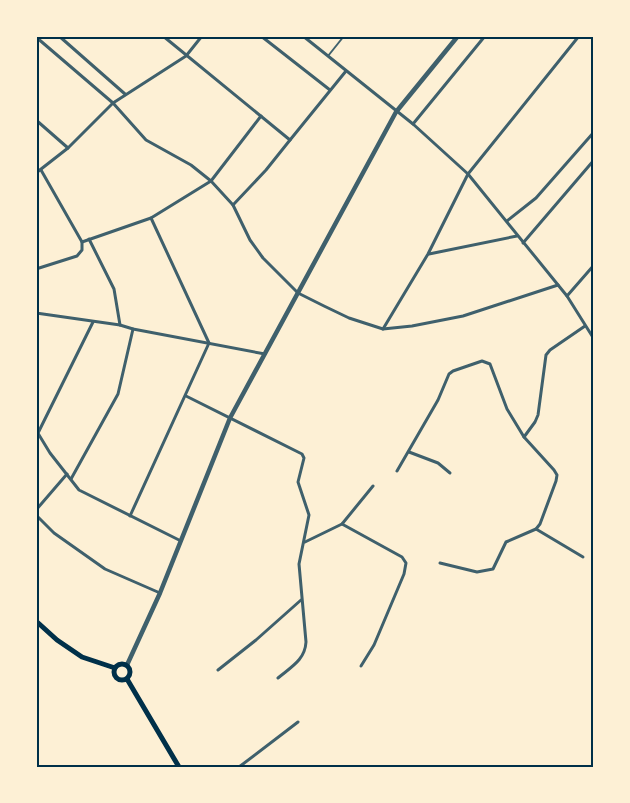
<svg xmlns="http://www.w3.org/2000/svg" width="630" height="803" font-family="'Titillium Web',sans-serif">
  <style>
    .lines { fill: none; stroke-linecap: round; stroke-linejoin: round }
    .service { stroke: #3f606c; stroke-width: 2 }
    .minor { stroke: #3f606c; stroke-width: 3 }
    .tertiary { stroke: #3f606c; stroke-width: 4.5 }
    .secondary { stroke: #003049; stroke-width: 5 }
    .neatline { fill: none; stroke: #003049; stroke-width: 2 }
  </style>
  <rect width="100%" height="100%" fill="#fdf0d5"/>
  <g class="lines">
    <!-- service -->
    <polyline class="service" points="328,56 344,36"/>
    <!-- minor -->
    <g class="minor">
      <polyline points="59,36 125,94"/>
      <polyline points="163,36 290,140 346,71"/>
      <polyline points="261,36 330,90"/>
      <polyline points="303,36 413,124 468,174 567,296 594,339"/>
      <polyline points="36,37 113,103 146,140 191,165 211,181 233,205 250,240 263,258 298,293 324,306 349,318 383,329 412,326 463,316 558,285"/>
      <polyline points="36,120 68,148"/>
      <polyline points="413,124 485,36"/>
      <polyline points="41,170 82,242 151,218 211,181 261,116"/>
      <polyline points="36,173 68,148 113,103 186,56 202,36"/>
      <polyline points="233,205 266,170 290,140"/>
      <polyline points="507,221 536,198 594,132"/>
      <polyline points="89,239 114,289 120,325"/>
      <polyline points="523,243 594,160"/>
      <polyline points="429,254 517,236"/>
      <polyline points="36,269 77,256 82,250 82,242"/>
      <polyline points="567,296 594,265"/>
      <polyline points="36,313 120,325 133,329 265,354"/>
      <polyline points="383,329 428,254 468,174 579,36"/>
      <path d="M186,396L302,454L304,458L298,482L309,515L299,564L306,642C305,660 291,667 278,678"/>
      <polyline points="36,430 50,453 79,490 181,541"/>
      <polyline points="38,433 93,322"/>
      <polyline points="524,437 535,422 538,415 546,355 550,350 585,326"/>
      <polyline points="409,452 438,463 450,473"/>
      <polyline points="397,471 438,400 449,374 453,371 482,361 490,364 507,409 524,437 554,470 557,475 556,481 540,524 536,529 506,542 493,569 477,572 440,563"/>
      <polyline points="71,479 118,394 133,329"/>
      <polyline points="36,510 67,474"/>
      <polyline points="36,515 54,533 105,569 160,593"/>
      <polyline points="130,516 209,343 151,218"/>
      <polyline points="342,524 402,557 406,563 404,574 374,645 361,666"/>
      <polyline points="536,529 583,557"/>
      <polyline points="305,542 342,524 373,486"/>
      <polyline points="218,670 256,640 301,600"/>
      <polyline points="239,767 298,722"/>
    </g>
    <!-- tertiary -->
    <polyline class="tertiary" points="127,665 160,593 230,418 396,112 458,36"/>
    <!-- secondary -->
    <g class="secondary">
      <polyline points="36,621 57,640 82,657 115,668"/>
      <circle cx="122" cy="672" r="8"/>
      <polyline points="127,679 179,767"/>
    </g>
  </g>
  <!-- border -->
  <rect width="630" height="803" fill="none" stroke="#fdf0d5" stroke-width="75"/>
  <rect x="38" y="38" width="554" height="728" class="neatline"/>
</svg>
